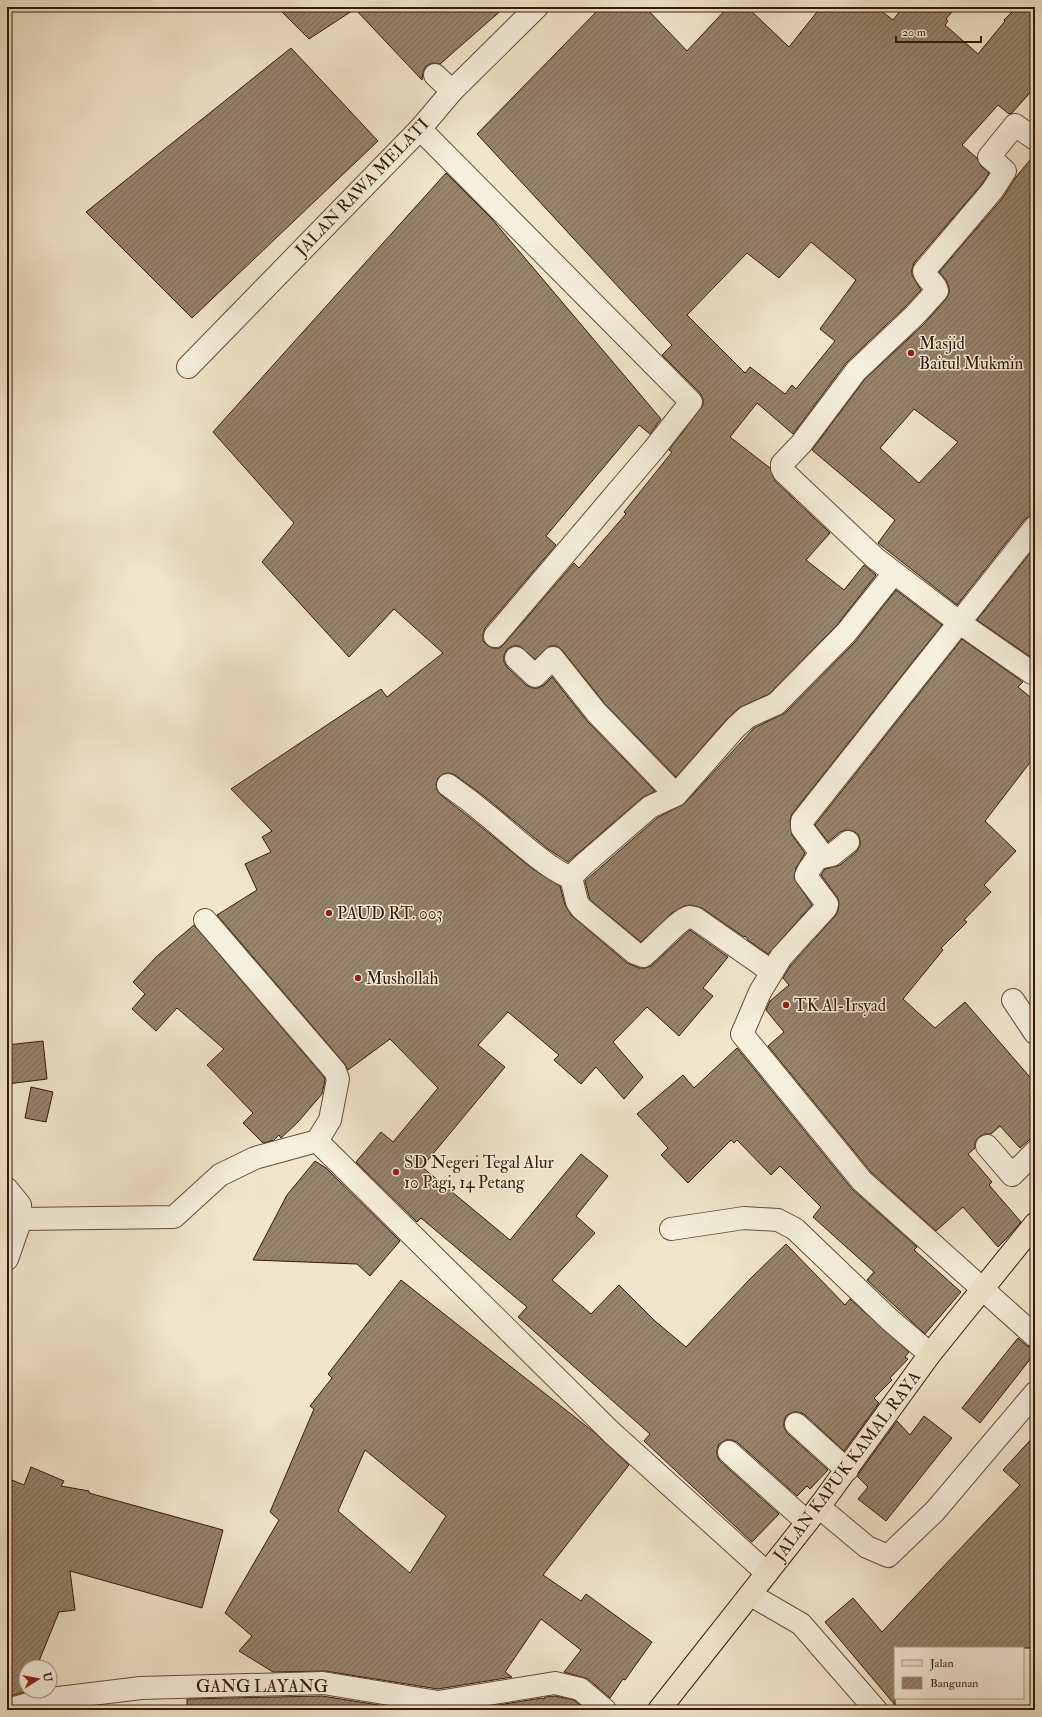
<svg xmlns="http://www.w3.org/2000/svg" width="1042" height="1717" font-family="'IM FELL Double Pica',serif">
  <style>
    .building { fill: url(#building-hatch); stroke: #351908; fill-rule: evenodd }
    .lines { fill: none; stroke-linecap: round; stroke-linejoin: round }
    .minor-casing { stroke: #644c39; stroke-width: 24 }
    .major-casing { stroke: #351908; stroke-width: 24 }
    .minor { stroke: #f6efdd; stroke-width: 22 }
    .major { stroke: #f1e6cb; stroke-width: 22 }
    .poi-dot { fill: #8f2418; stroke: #f6efdd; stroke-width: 1.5 }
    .labels { text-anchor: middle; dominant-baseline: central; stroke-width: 3; stroke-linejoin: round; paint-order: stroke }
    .street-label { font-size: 17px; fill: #351908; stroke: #f6efdd }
    .poi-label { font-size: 17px; fill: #351908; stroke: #f6efdd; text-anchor: start }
  </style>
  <defs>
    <pattern id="building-hatch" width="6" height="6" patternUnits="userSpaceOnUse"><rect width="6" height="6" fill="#97846d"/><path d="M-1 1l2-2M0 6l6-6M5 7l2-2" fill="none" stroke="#7c6b58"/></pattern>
  </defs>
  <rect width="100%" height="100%" fill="#f1e6cb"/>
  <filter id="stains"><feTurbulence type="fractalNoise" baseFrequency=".005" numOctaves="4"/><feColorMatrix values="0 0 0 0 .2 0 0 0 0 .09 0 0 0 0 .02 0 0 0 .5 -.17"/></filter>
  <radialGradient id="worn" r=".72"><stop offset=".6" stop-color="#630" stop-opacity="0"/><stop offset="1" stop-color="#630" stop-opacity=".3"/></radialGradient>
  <!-- building -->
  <g class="building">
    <polygon points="277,7 505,7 440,64 432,63 426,66 423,72 422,80 355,9 309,39"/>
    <path d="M601,7H645L687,51L728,7H747L789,47L821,7H876L893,20L903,7H956L946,19L948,21L945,25L978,54L1005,21L1004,20L1017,7H1035V87L1012,113L1009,114L998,105L962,145L977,158L981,166L989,173L982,184L914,263L912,269V275L921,290L905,307L846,363L793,434L757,403L730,437L770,468L775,481L830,533L806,560L844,590L864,565L876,575L837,625L769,694L739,708L727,719L676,777L605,704L562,650L557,646H550L535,659L519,646H513L507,649L504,655V662L507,667L526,685L532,688H538L544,685L552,677L587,721L655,791L642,798L568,862L548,849L485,797L455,775L449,773L443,774L438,778L436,784L437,790L441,795L469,817L533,869L560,886L565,905L571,915L627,963L639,968H645L651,966L690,930L728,957L703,988L713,996L679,1036L647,1007L613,1042L643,1077L624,1099L596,1067L581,1084L554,1060L559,1055L508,1012L478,1045L505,1067L422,1167L510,1240L581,1154L608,1176L576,1216L595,1233L552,1280L591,1314L619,1285L655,1321L686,1347L749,1280L786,1244L845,1305L850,1299L909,1352L905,1357L908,1359L890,1378L892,1380L874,1398L879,1403L844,1451L804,1414L798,1412H793L786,1416L784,1422V1427L787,1433L828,1470L810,1489L807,1486L797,1496L737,1442L732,1440H726L719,1444L717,1450V1456L720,1461L779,1514L752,1542L644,1441L650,1434L518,1317L527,1307L421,1218L417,1222L356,1162L381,1132L393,1142L438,1088L390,1039L348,1070L344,1063L217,915L257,890L245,864L271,852L262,837L272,831L231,789L381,689L387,697L443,653L394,609L349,657L262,562L294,523L213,432L446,173L491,218L661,419L650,434L639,425L546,536L556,545L485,628L483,634V641L487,645L493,648H500L504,644L574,563L579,568L626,514L624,512L672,452L669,450L703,405V399L700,393L662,355L672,345L477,134ZM811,242L856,280L820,329L835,341L796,389L792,385L785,394L750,367L745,373L687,315L747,253L779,278Z"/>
    <polygon points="291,48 378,141 192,318 86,212"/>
    <path d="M1035,154V515L1030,516L1025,519L957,605L878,543L895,520L812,450L865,379L923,325L946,299L949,294V288L946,280L939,272L1002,199L1016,177ZM914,409L958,442L919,483L880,448Z"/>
    <polygon points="1035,547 1035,660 977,620"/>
    <polygon points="896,590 942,625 792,814 790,821 792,835 805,853 796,868 794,878 812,905 768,954 749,941 745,936 744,937 702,908 690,905 684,906 672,913 641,942 590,900 585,881 657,818 685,803 754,728 785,713 855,642"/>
    <polygon points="962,639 1023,682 1018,687 1035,701 1035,756 985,821 1016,851 984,885 991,892 964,920 967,922 941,948 943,950 903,999 935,1028 965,1002 1035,1083 1035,1135 1020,1148 1000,1126 991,1134 984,1134 979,1137 975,1142 975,1148 968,1154 992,1182 989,1185 1021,1222 1007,1238 998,1247 963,1207 936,1231 871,1172 768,1046 784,1032 766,1010 770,1001 789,985 783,978 791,965 835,916 838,911 839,902 837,897 821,875 825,869 840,865 856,852 860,846 860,840 858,834 853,831 846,830 840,832 828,842 815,825"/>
    <polygon points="194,925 324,1077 325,1080 322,1094 298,1122 281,1138 279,1135 274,1140 263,1143 243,1123 253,1113 207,1065 224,1049 177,1008 156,1031 132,1009 145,994 133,982 156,957"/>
    <polygon points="43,1041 47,1079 7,1084 7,1045"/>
    <polygon points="737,1048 852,1189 917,1247 914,1250 961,1292 925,1334 867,1280 874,1272 813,1217 821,1207 780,1166 771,1175 737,1140 734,1143 731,1140 688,1183 661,1155 668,1148 637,1114 683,1075 694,1088"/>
    <polygon points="31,1087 53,1092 46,1122 25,1118"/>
    <polygon points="315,1161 326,1168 400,1241 370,1276 357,1264 253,1260 287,1195"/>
    <path d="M401,1280L595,1433L629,1465L543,1575L581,1601L586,1594L652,1642L625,1680L623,1679L610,1698L588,1679L564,1672L581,1650L541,1619L505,1672L512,1677L438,1689L325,1671L273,1672L239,1651L252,1636L225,1613L279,1520L270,1512L314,1409L310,1406L332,1378L328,1374ZM365,1450L446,1516L410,1573L338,1511Z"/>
    <polygon points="1018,1338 1027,1346 1035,1348 1035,1353 980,1423 962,1408"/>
    <polygon points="924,1416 952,1438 886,1521 858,1499 868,1487 857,1476 897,1421 910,1435"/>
    <polygon points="1035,1435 1035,1648 895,1648 895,1705 825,1622 853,1598 882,1632 1020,1485 1003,1470"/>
    <polygon points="31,1467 64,1481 61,1486 89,1491 89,1493 223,1530 202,1608 70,1571 75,1610 59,1612 39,1661 41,1667 26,1667 26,1691 28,1691 7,1697 7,1478 24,1485"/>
    <polygon points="322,1696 410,1710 187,1710 187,1699"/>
    <polygon points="555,1696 574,1700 586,1710 467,1710 542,1698 544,1699 545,1697"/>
  </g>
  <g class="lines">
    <!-- minor casing -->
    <g class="minor-casing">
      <g id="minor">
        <polyline points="435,75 452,91"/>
        <polyline points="420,129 691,402 654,449 495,636"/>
        <path d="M1035,139L1015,125L989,157L1005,171L992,191L924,271C926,280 936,283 937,291L914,316L856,371L801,444L782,464V468L784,472L875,558L960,623L1032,673H1035"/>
        <polyline points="188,367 420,129 452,91 537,7"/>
        <path d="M1035,527L802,821V828L818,849C820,861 809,865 806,876L827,904L826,908L781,957L760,992L742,1034L862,1181L1035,1336"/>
        <polyline points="516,658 535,676 553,658 596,712 676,795 736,727 747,717 776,704 846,633 894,573"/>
        <path d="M448,785C461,794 474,804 487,815C505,829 551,873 571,877L582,866L650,807L676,795"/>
        <polyline points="818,858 832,855 848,842"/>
        <path d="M571,877L577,902L581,908L635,953L643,956C654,948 679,919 689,917C691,917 693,918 695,918L772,972"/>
        <polyline points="1013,1000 1035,1033"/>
        <polyline points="317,1141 612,1433 767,1573"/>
        <polyline points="987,1146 1012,1175 1035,1152"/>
        <polyline points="7,1189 20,1205 21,1219 7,1259"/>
        <polyline points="21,1219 174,1217 220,1175 255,1158 317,1141 330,1120 338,1079 335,1071 205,920"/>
        <polyline points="671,1229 744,1218 778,1220 795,1229 890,1320 930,1354"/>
        <polyline points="796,1424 847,1470"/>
        <polyline points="729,1452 807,1522"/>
        <polyline points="819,1507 867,1547 888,1556 935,1511 1035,1393"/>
        <polyline points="751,1595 801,1624 876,1710"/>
        <polyline points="7,1710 42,1700 141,1688 323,1683 438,1702 555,1683 580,1689 605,1710"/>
      </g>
    </g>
    <!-- major casing -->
    <g class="major-casing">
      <polyline id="major" points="659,1710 819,1507 930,1354 1035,1224"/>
    </g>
    <!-- minor -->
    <use href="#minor" class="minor"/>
    <!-- major -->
    <use href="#major" class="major"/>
  </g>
  <!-- markers -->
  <g class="poi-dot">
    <circle cx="911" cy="353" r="4"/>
    <circle cx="329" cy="913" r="4"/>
    <circle cx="358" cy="978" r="4"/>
    <circle cx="786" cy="1005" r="4"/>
    <circle cx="396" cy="1172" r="4"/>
  </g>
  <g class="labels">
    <!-- street labels -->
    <g class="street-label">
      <text transform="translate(362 187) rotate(-46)">JALAN RAWA MELATI</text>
      <text transform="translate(847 1466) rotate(-53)">JALAN KAPUK KAMAL RAYA</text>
      <text x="262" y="1686">GANG LAYANG</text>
    </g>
    <!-- poi labels -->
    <g class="poi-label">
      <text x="919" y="343">Masjid<tspan x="919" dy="20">Baitul Mukmin</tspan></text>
      <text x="337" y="913">PAUD RT. 003</text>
      <text x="366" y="978">Mushollah</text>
      <text x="794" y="1005">TK Al-Irsyad</text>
      <text x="404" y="1162">SD Negeri Tegal Alur<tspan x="404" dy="20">10 Pagi, 14 Petang</tspan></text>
    </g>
  </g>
  <!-- margin -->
  <rect width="1042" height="1717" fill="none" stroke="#f1e6cb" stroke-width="24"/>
  <rect x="8" y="8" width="1026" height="1701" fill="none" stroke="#351908" stroke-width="2"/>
  <rect x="12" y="12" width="1018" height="1693" fill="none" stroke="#351908"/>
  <!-- legend -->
  <rect x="894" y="1647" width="130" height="52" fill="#f6efdd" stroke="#a99988"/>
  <rect x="902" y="1660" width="20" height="6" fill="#f1e6cb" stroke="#a99988"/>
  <text x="930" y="1667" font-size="12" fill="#351908">Jalan</text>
  <rect x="902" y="1677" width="20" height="12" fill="url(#building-hatch)" stroke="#a99988"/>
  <text x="930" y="1687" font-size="12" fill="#351908">Bangunan</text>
  <!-- north arrow -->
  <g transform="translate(38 1679) rotate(79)"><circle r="19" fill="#f6efdd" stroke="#a99988"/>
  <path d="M0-3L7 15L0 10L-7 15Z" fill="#8f2418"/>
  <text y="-6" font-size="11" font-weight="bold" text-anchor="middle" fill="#351908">U</text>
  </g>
  <!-- scale -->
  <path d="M896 36v6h85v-6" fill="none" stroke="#351908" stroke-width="2"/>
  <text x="902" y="36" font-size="12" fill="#351908" stroke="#f6efdd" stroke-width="3" paint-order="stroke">20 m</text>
  <rect width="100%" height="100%" filter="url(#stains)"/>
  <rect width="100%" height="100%" fill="url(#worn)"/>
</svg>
